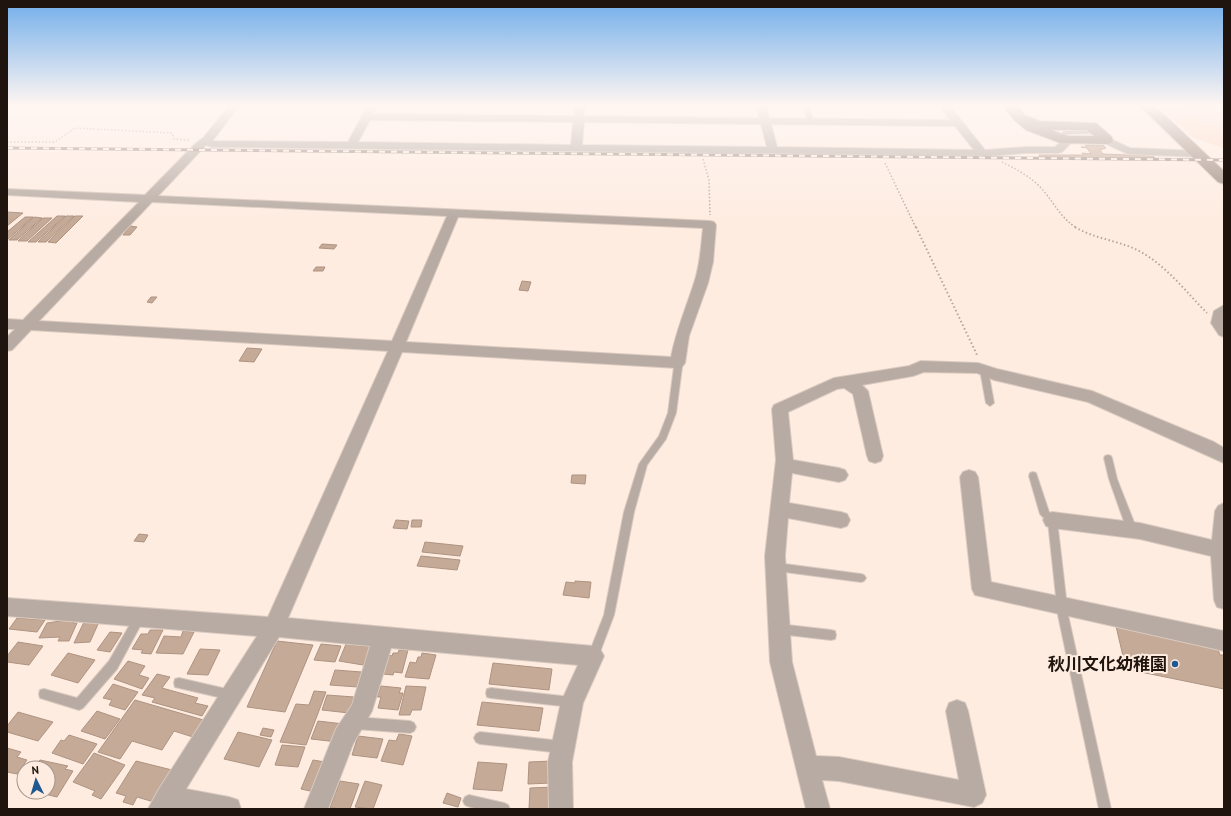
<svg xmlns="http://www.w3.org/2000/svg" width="1231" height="816" font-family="'PT Sans','Noto Sans JP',sans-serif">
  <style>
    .built { fill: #faddca }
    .green { fill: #fad9c3 }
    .building { fill: #c5aa97; stroke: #ae9381 }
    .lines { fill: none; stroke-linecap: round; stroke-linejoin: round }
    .lane-casing { stroke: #dacabf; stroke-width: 2 }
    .street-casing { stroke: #dacabf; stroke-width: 2 }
    .secondary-casing { stroke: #dacabf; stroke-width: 2 }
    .path-far1 { stroke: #b6a69d; stroke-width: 1.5; stroke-dasharray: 1.5 2; stroke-linecap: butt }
    .path { stroke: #b6a69d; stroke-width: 2; stroke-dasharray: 1.5 2.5; stroke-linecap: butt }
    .lane { fill: #b7aba3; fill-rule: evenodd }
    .street { fill: #b7aba3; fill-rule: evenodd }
    .secondary { fill: #9b897d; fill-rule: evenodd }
    .rail-casing { stroke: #96887f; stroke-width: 3 }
    .rail { stroke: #feece1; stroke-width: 2; stroke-dasharray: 6; stroke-linecap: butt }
    .poi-dot { fill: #205890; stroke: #feece1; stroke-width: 1.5 }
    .labels { text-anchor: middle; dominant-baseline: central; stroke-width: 4; stroke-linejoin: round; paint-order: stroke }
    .near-poi-label { font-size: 17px; font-weight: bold; fill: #1f150e; stroke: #feece1; text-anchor: end }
  </style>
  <rect width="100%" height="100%" fill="#feece1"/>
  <!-- built -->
  <polygon class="built" points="1159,105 1224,105 1224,148 1194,138"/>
  <!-- green -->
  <polygon class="green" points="1159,105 1180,105 1214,135 1224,138 1224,148 1194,138"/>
  <!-- building -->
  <g class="building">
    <polygon points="1085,145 1103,145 1106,148 1100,150 1103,154 1153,156 1155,158 1040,157 1039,155 1084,155 1082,153 1091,154 1087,148 1081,147 1087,147"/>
    <polygon points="7,212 23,213 7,226"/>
    <polygon points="57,216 65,216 36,242 28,242"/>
    <polygon points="66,216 74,216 46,242 38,242"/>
    <polygon points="75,216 83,216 56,243 48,242"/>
    <polygon points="25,217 33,217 7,240 7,232"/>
    <polygon points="34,217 42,218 17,240 9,240"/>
    <polygon points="43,218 52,218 27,241 18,241"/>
    <polygon points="130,226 137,227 130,235 123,235"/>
    <polygon points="322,244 337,245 334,249 319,248"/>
    <polygon points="316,267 325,267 323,271 313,271"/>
    <polygon points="522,281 531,282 528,291 519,290"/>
    <polygon points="151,297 157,297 152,303 147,302"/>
    <polygon points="247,348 262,349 254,362 239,361"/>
    <polygon points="572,475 586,475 585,484 571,483"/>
    <polygon points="396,520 409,521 407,529 393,528"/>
    <polygon points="412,520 422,520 421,527 411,527"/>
    <polygon points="139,534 148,535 144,542 134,541"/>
    <polygon points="425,542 463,546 460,556 422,552"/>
    <polygon points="421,556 460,560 457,570 417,566"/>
    <polygon points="575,581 591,582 589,598 563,595 566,582 575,583"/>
    <polygon points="17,618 45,620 37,632 9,629"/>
    <polygon points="75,619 73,623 77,623 69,641 58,641 60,637 39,638 47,623"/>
    <polygon points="84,622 99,622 90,642 74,643"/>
    <polygon points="1116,626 1216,644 1220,655 1224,655 1224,689 1126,669"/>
    <polygon points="150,630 163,630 151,654 141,653 143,650 132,649 141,634 148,634"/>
    <polygon points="183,631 194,632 183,654 156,653 164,636 181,637"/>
    <polygon points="110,632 122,633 110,652 97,650"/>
    <polygon points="277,641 313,645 285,712 247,707"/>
    <polygon points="18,642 43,646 29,665 7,662 7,656"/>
    <polygon points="321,644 341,646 335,662 314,660"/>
    <polygon points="346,644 370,647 363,665 339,661"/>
    <polygon points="200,649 220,650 208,675 187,674"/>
    <polygon points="399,650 408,650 402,673 394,672 393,675 383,674 389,655 392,656 393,653 398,653"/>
    <polygon points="68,653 95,660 78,683 51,675"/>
    <polygon points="422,653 436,655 429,679 405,677 410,662 416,663 418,657 421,657"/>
    <polygon points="128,661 145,666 139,675 149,678 142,689 114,679"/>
    <polygon points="493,663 552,669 549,690 489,684"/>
    <polygon points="335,670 362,672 358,687 330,685"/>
    <polygon points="157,674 170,677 162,688 198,698 195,703 208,706 202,716 152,702 155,698 142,695"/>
    <polygon points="113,684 138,692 125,710 109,705 112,700 103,698"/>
    <polygon points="381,686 401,688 399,693 403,693 398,710 378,708 381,697 377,697"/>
    <polygon points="406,686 426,687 421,710 412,710 410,715 399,715"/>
    <polygon points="314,691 326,692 306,745 280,742 296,704 309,705"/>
    <polygon points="327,695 354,697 349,713 322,710"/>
    <polygon points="135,700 207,721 196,738 174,731 162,750 132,741 120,759 98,752"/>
    <polygon points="482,702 543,708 539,731 477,725"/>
    <polygon points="97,711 120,719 105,739 81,731"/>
    <polygon points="18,712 53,722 38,741 7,732 7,726"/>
    <polygon points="318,721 344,724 338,742 311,739"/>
    <polygon points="263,728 274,730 271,737 260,735"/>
    <polygon points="238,732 272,740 259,767 224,759"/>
    <polygon points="399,734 412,736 403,765 381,761 389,740 396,741"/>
    <polygon points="69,735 97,744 83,764 52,753 61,740 64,741"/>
    <polygon points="358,736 383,739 377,758 352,755"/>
    <polygon points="282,745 305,747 298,767 275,765"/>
    <polygon points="7,748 21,752 17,757 27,760 17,774 7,772"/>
    <polygon points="94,753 125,765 101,799 92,795 95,791 73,782"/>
    <polygon points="40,760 68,766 65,769 73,771 57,797 36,792 48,792 48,768 35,768"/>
    <polygon points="313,760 331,763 319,793 301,789"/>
    <polygon points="136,761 172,770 154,802 137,797 133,805 123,802 126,796 116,793"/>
    <polygon points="552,761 551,783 528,784 529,762"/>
    <polygon points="478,762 507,764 502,791 473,789"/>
    <polygon points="340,781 359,784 350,809 330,808"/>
    <polygon points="365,781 382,785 373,809 355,807"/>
    <polygon points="554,787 553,809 529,809 530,788"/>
    <polygon points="447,793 461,798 458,807 443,803"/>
  </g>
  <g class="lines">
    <!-- lane casing -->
    <g class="lane-casing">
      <g id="lane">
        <polygon points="803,105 808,105 814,121 813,122 808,121"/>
        <polygon points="1099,130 1102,132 1101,133 1067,134 1072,140 1069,142 1061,136 1063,132 1065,131"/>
        <polygon points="677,360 680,361 682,367 676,413 666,439 647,465 634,512 614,615 597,660 593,661 589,660 588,656 604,615 624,512 639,464 659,436 668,413 674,367 673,363"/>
        <polygon points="984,367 988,370 994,403 990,406 986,403 980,370"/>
        <polygon points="1108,455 1111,456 1112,458 1117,479 1137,530 1135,533 1132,534 1129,533 1127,530 1109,479 1104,458 1105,456"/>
        <polygon points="1033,472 1036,473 1049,512 1057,520 1068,615 1111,809 1099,809 1058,615 1048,522 1040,514 1029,476 1030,473"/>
        <polygon points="777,563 861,574 864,575 866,578 864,581 861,582 777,571 774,570 772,567 774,564"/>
        <polygon points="140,612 144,614 145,617 117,669 83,708 79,710 40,698 39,694 40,690 44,689 77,698 109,661 136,614"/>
        <polygon points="779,624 831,630 835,631 836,635 835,639 831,640 779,634 775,633 774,629 775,625"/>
        <polygon points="179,678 231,690 235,691 236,695 235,699 231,700 179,688 175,687 174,683 175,679"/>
        <polygon points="491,688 571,697 575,698 576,702 575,706 571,707 491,698 487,697 486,693 487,689"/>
        <polygon points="355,717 410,721 414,723 416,727 414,731 410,733 355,729 351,727 349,723 351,719"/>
        <polygon points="480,732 561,741 565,743 567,747 565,751 561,753 480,744 476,742 474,738 476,734"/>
        <path d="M469,795L504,803L508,805L510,809C495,809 479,811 465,805L463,801L465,797Z"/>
      </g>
    </g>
    <!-- street casing -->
    <g class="street-casing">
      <g id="street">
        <path d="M230,105H240L213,140L214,141L348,142L368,105H378L373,114L574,116L575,105H585L584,116L759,118L756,105H766L769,118L950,120L939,105H949L985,150L1026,147H1055L1065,138L1069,137L1074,140L1062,152L1058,153H1026L989,156L212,147L206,145L158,196L710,221L714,222L716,225L713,262L708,283L689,336L685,363L682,367L677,368L402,352L288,618L593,646L600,649L604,656L583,703L572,762L573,809H549L548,762L561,702L578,665L391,648L372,711L353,744L328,809H304L336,729L352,705L370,646L279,637L186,789L229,797L238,800L241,809H148L159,789L257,636L7,616V598L268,617L388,351L31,330L12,350L7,351V337L15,329H7V319L23,320L139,202L7,195V189L145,195L195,144L204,137ZM370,120L573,122L571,145L358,142ZM584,122L761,124L767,147L582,145ZM771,124L955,126L974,150L777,147ZM152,202L447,216L392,341L39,321ZM458,217L703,228C701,247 700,266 694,283C686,308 676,331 671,357L406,342Z"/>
        <polygon points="1106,137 1130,148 1199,151 1204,154 1199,157 1128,154 1102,142 1101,140"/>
        <polygon points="1224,305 1224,337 1219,335 1211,323 1214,311"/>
        <polygon points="921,361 978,363 997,369 1092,391 1214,442 1224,448 1224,463 1088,402 994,380 977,373 924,372 913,376 862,385 868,391 883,456 881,461 875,463 869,461 867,456 853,394 844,388 837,389 788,412 793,460 839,468 845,470 848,475 845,480 839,482 792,473 789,503 841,512 847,514 850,520 847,526 841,528 788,518 785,556 792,662 816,756 839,757 959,780 946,711 949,703 957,700 965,703 968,711 986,795 982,803 974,807 839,781 822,780 830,809 806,809 770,662 765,556 776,460 772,409 774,405 834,378 909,366"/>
        <polygon points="969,470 975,472 978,477 991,582 1224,631 1224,651 975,595 972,589 960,477 963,472"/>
        <polygon points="1224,503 1224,609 1217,607 1214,600 1211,556 1140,539 1052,528 1046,526 1043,520 1046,514 1052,512 1140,523 1212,540 1215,511 1218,506"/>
      </g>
    </g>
    <!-- secondary casing -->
    <g class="secondary-casing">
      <g id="secondary">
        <path d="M1002,105H1017L1025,115L1040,121L1096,123L1111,136L1113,140L1111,143L1106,144L1060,143L1026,130L1014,120ZM1052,130H1087L1094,136H1067Z"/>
        <polygon points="1139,105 1154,105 1224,171 1224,184 1218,182"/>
      </g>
    </g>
    <!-- path-far1 -->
    <g class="path-far1">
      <polyline points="7,142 55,142 75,128 172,133 174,139 190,140"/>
      <polyline points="703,159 709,180 710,215"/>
      <path d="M1002,162C1016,169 1031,177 1041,188C1054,202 1061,219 1077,228"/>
      <polyline points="885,163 916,228"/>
    </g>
    <!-- path -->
    <g class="path">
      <polyline points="916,227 978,357"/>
      <path d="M1075,227C1093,238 1114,240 1133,248C1164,262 1184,290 1207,313"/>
    </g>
    <!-- lane -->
    <use href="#lane" class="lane"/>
    <!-- street -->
    <use href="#street" class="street"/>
    <!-- secondary -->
    <use href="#secondary" class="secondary"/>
    <!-- rail casing -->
    <g class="rail-casing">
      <polyline id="rail" points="7,148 1224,160"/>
    </g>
    <!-- rail -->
    <use href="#rail" class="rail"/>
  </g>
  <!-- sky -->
  <linearGradient id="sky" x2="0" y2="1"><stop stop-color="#72aeeb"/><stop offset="0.48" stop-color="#fff6f2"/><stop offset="1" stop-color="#fff6f2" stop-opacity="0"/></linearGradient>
  <rect width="1231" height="220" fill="url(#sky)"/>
  <!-- markers -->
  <circle class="poi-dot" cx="1175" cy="664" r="4"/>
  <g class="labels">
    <!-- near-poi labels -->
    <g class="near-poi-label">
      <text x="1167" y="664">秋川文化幼稚園</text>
    </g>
  </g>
  <!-- border -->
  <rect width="1231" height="816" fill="none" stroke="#1f150e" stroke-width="16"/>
  <!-- north arrow -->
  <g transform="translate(36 780) rotate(355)"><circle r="19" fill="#feece1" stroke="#a5968d"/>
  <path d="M0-3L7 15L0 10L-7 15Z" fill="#205890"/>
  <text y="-6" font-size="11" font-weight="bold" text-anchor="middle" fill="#1f150e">N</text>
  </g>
</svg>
